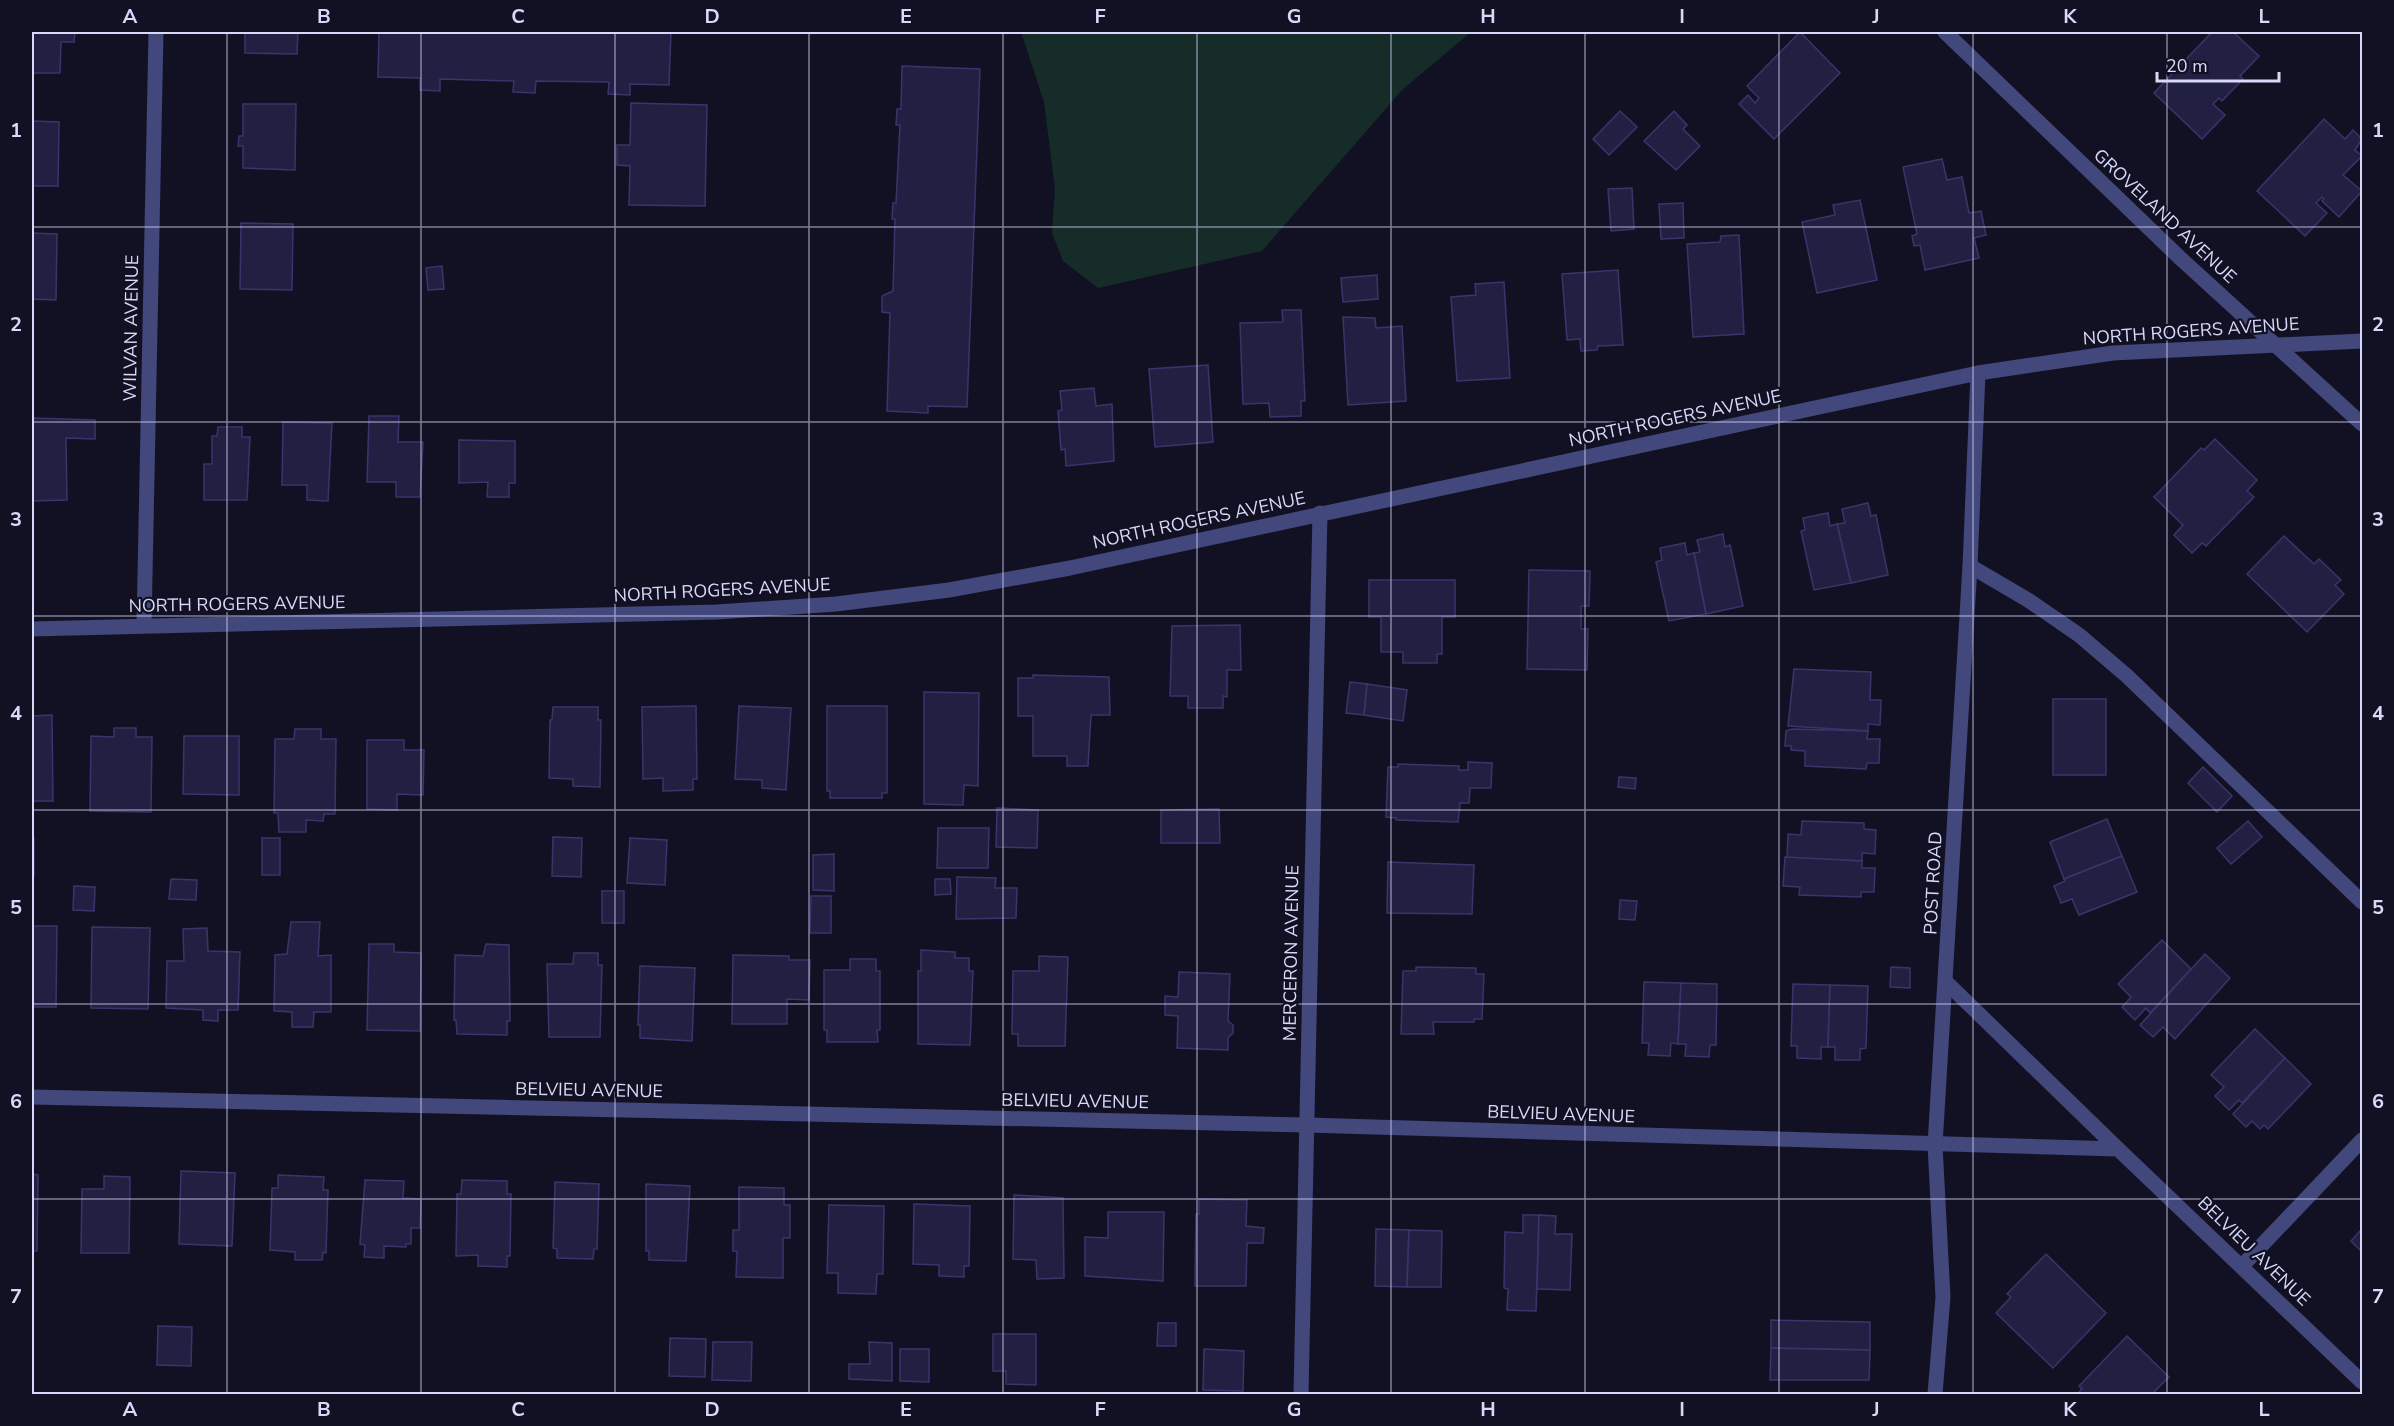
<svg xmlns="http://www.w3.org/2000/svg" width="2394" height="1426" font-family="'Nunito Sans',sans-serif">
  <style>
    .green { fill: #152c29 }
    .building { fill: #222042; stroke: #39356b; stroke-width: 1.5 }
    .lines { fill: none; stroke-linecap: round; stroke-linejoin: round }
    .minor { stroke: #42477c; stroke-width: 15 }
    .grid { fill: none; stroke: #d8d9fa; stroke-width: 1.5; stroke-opacity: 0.55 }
    .labels { text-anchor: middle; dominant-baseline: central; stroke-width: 4.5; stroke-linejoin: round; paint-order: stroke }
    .street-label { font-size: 18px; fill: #d8d9fa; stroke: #121123 }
    .neatline { fill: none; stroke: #d8d9fa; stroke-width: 2 }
    .grid-label { font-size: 20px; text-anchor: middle; font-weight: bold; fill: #d8d9fa }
  </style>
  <rect width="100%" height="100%" fill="#121123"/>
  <!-- green -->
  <polygon class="green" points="1021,32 1471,32 1402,90 1262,251 1098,288 1063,261 1052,233 1055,189 1044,102"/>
  <!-- building -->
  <g class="building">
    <polygon points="32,32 75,32 74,42 61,42 60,73 32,73"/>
    <polygon points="245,32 298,32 297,54 245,53"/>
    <polygon points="379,32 671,32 669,85 630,84 630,95 608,94 609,82 536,81 535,93 513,92 514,81 440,79 440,91 420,90 420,78 378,77"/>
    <polygon points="1800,32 1840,73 1774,139 1739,104 1748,95 1755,103 1759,98 1747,86"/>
    <polygon points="2212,32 2233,32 2259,56 2240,76 2243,79 2222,101 2219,98 2213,104 2225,115 2202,139 2154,93"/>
    <polygon points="902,66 980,69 967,407 928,406 928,413 887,411 890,313 882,312 882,296 893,291 895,219 892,219 893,203 896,203 900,125 896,125 897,109 901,109"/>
    <polygon points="631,103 707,105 705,206 629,205 630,166 617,165 617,145 630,145"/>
    <polygon points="243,104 296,104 295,170 243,168 243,146 238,146 239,136 243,136"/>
    <polygon points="1620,111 1637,127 1609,155 1593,139"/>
    <polygon points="1674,111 1687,125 1683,129 1700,146 1676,170 1644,141"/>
    <polygon points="2324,119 2345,139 2353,130 2362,139 2355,150 2362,156 2343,175 2362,191 2339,217 2322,201 2324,199 2322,197 2316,203 2327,213 2305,236 2257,191"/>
    <polygon points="32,121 59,122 58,186 32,186"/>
    <polygon points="1942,159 1947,180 1962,177 1969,213 1981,211 1986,235 1974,238 1979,258 1925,270 1920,245 1914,246 1912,236 1917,234 1903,167"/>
    <polygon points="1632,188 1634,229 1611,231 1608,189"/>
    <polygon points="1860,200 1877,280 1817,293 1802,222 1835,215 1833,205"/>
    <polygon points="1683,203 1684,238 1661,239 1659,204"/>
    <polygon points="241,223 293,224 292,290 240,289"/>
    <polygon points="32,233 57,234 56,300 32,299"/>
    <polygon points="1739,235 1744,334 1693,337 1687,244 1720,242 1721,236"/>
    <polygon points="442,266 444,289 428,290 426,268"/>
    <polygon points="1618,270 1623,345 1598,346 1597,350 1581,351 1580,339 1567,340 1562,274"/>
    <polygon points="1377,275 1378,299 1343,302 1341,278"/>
    <polygon points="1504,282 1510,378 1457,381 1451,297 1476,295 1475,284"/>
    <polygon points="1282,310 1301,310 1305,401 1301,401 1301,416 1270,417 1269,403 1243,404 1240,323 1283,322"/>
    <polygon points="1343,317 1375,318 1376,328 1402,326 1406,401 1348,405"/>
    <polygon points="1208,365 1213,442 1155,447 1149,369"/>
    <polygon points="1094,388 1096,406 1112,404 1114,461 1066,466 1065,449 1061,450 1058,411 1062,410 1060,391"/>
    <polygon points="369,416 399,416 398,442 423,442 420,497 396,497 396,482 367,482"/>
    <polygon points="32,418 95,420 95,439 66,438 67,500 32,501"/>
    <polygon points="283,422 332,423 328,501 307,500 307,485 282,485"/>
    <polygon points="218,427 242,427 242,437 250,437 247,500 204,500 204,464 212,464 212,436 217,436"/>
    <polygon points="2215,439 2257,480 2247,491 2254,497 2206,546 2202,543 2192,553 2174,535 2183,525 2154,497 2201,448 2204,450"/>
    <polygon points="459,440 515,441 515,483 509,483 509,497 487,497 488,482 459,483"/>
    <polygon points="1868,503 1871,516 1876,515 1888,575 1851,583 1837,524 1845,523 1842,509"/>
    <polygon points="1828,513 1830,526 1837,524 1851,583 1814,590 1801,531 1805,530 1803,518"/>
    <polygon points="1723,534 1725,547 1730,545 1743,606 1706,614 1694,553 1700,552 1697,540"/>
    <polygon points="2284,536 2314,564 2319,559 2341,580 2335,585 2344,594 2307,632 2247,574"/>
    <polygon points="1685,543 1687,555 1694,553 1706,614 1669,621 1656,562 1662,560 1660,548"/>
    <polygon points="1529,570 1590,571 1589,606 1581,606 1581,629 1588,629 1587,670 1527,669"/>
    <polygon points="1369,580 1455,580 1455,617 1442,617 1442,654 1437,654 1437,663 1403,663 1403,652 1381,652 1381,617 1369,617"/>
    <polygon points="1240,625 1241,670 1227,670 1227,697 1223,696 1223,708 1188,708 1188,696 1170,696 1172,626"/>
    <polygon points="1794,669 1871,672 1870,700 1881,700 1880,725 1868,724 1868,731 1788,726"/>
    <polygon points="1033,675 1109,677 1110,715 1091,715 1088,766 1067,766 1067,756 1033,756 1033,716 1018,716 1018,678 1033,678"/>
    <polygon points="1350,682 1367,684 1364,715 1346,713"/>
    <polygon points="1367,684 1407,690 1403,721 1364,715"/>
    <polygon points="924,692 979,693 978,786 964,785 963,805 924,804"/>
    <rect x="2053" y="699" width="53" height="76"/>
    <polygon points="696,706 697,779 693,779 693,790 663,791 663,778 643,779 642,707"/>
    <polygon points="739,706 791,708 786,790 762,788 762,780 735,779"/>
    <polygon points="827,706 887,706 887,793 882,793 882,798 830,798 830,791 827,791"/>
    <polygon points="553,707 598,707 598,720 601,720 600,787 573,786 573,779 549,778 550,720 552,720"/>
    <polygon points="52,715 53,801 32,801 32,716"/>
    <polygon points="114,728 136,728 136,737 152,737 151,812 90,811 91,736 114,737"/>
    <polygon points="295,729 321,729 321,739 336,739 335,814 324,814 323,821 306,820 306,832 279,832 278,813 274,813 275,739 294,739"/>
    <polygon points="1792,729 1868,731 1867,739 1880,739 1879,763 1867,763 1866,769 1805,766 1805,751 1791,750 1791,746 1785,746 1786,731"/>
    <polygon points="184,736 239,736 239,795 183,794"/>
    <polygon points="367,740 404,740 404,750 424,750 423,795 397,794 397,810 367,809"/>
    <polygon points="1468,762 1492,763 1491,788 1470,788 1469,803 1460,803 1458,822 1396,820 1396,818 1386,817 1388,767 1398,767 1398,764 1459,766 1459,770 1468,770"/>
    <polygon points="2203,767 2232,796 2217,812 2188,783"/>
    <polygon points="1619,777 1636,778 1635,789 1618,787"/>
    <polygon points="997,808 1038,810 1037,848 996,847"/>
    <polygon points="1219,809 1220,843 1161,843 1161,810"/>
    <polygon points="2107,819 2122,856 2064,879 2050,842"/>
    <polygon points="1802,821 1864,823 1864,829 1876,830 1875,854 1862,853 1862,861 1787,858 1788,834 1801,835"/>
    <polygon points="2248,821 2262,837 2231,864 2217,848"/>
    <polygon points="938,828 989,828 988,868 937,868"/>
    <polygon points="553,837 582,838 581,877 552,876"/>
    <rect x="32" y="838" width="2" height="38"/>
    <rect x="262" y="838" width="18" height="37"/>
    <polygon points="630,838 667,840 665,885 627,883"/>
    <polygon points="834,854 834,891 813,890 813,855"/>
    <polygon points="2122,856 2137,892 2079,915 2072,899 2061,903 2054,886 2065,881 2064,879"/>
    <polygon points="1785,857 1862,861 1862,868 1875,868 1874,892 1861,892 1861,897 1799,895 1800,887 1783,886"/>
    <polygon points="1388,862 1474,865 1472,914 1387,913"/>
    <polygon points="957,877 996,878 995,888 1017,888 1016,918 956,919"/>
    <polygon points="171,879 197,880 196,900 169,899"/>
    <polygon points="935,879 950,879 951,894 935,895"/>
    <polygon points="74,886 95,887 94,911 73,910"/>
    <rect x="602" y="891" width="22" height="32"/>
    <polygon points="811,896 831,896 831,933 810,933"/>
    <polygon points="1620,900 1637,901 1635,920 1619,919"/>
    <polygon points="291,922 320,922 318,956 331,955 331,1012 314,1012 313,1027 292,1027 292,1012 274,1011 275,955 287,954"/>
    <polygon points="32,926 57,926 56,1007 32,1007"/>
    <polygon points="92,927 150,928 148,1009 91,1008"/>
    <polygon points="207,928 208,951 240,952 238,1010 218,1010 218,1021 203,1020 203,1010 166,1008 167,961 184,961 183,929"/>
    <polygon points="2162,940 2191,969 2150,1013 2146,1008 2135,1020 2122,1007 2131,997 2118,984"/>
    <polygon points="369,944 394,944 394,952 421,953 420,1031 367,1030"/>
    <polygon points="486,944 509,945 510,1021 507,1021 507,1035 457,1034 456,1020 454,1020 455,955 483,956"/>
    <polygon points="921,950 955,952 955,958 969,958 969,971 973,971 970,1045 918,1044 918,971 921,971"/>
    <polygon points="574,953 598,953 598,965 602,965 600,1037 549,1037 547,964 573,964"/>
    <polygon points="2205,954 2230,978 2175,1039 2163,1027 2153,1037 2140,1025"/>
    <polygon points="733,955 789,956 789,960 810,960 809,1000 787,999 787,1024 732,1024"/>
    <polygon points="1039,956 1068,957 1065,1046 1018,1046 1018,1034 1012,1034 1013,971 1039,971"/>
    <polygon points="850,959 876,959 876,971 880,971 880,1030 877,1030 878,1042 827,1042 827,1030 824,1030 824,970 850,970"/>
    <polygon points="640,966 695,968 692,1041 640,1038 640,1025 638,1025"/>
    <polygon points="1416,967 1476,968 1476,974 1484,974 1482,1019 1474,1019 1474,1022 1433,1022 1434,1034 1401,1034 1403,971 1416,971"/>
    <polygon points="1891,967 1910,968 1910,988 1890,987"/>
    <polygon points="1179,972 1230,974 1228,1021 1233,1025 1233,1033 1228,1038 1228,1050 1177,1048 1178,1016 1165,1015 1165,996 1178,997"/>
    <polygon points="1644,982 1681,983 1678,1044 1671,1043 1670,1056 1648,1055 1649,1043 1642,1043"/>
    <polygon points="1681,983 1717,984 1716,1045 1710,1045 1709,1057 1685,1056 1686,1044 1678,1044"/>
    <polygon points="1793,984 1830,985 1828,1047 1821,1047 1821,1059 1797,1058 1797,1046 1791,1046"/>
    <polygon points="1830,985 1868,986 1866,1048 1860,1049 1860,1060 1835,1060 1835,1047 1828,1047"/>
    <polygon points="2255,1029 2285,1058 2242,1103 2239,1100 2229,1110 2215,1096 2224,1087 2211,1075"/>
    <polygon points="2285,1058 2311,1084 2268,1129 2264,1125 2260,1129 2252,1121 2246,1127 2233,1114"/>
    <polygon points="181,1171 235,1173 232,1246 179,1244"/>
    <polygon points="32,1174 38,1175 37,1251 32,1251"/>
    <polygon points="278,1175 324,1177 323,1190 328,1190 326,1253 323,1252 322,1260 295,1260 295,1252 270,1250 272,1188 278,1188"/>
    <polygon points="104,1176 130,1177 129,1253 81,1253 82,1189 104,1189"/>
    <polygon points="365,1180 404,1181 403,1198 421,1199 420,1228 411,1228 411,1244 406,1244 406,1247 384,1246 384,1258 364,1257 365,1245 360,1244"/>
    <polygon points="462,1180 507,1181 507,1194 511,1194 510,1256 507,1256 507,1267 478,1266 478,1255 456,1256 457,1194 461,1194"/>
    <polygon points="555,1182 599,1184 597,1249 594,1249 593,1259 557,1258 557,1249 553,1248"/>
    <polygon points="646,1184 690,1186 686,1261 649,1260 649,1251 646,1251"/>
    <polygon points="739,1187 784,1188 784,1205 790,1205 790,1238 783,1238 783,1278 736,1277 737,1251 733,1251 733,1230 739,1230"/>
    <polygon points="1014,1195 1063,1198 1064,1278 1037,1279 1036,1260 1013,1259"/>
    <polygon points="1199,1199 1247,1200 1246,1226 1264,1228 1263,1243 1247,1243 1246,1286 1195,1286 1196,1214 1199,1214"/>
    <polygon points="914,1204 970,1206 969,1266 964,1266 964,1277 939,1276 939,1265 913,1264"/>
    <polygon points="829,1205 884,1206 883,1274 877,1274 876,1294 838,1293 838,1273 827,1273"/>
    <polygon points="1108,1212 1164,1212 1163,1281 1085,1276 1085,1237 1108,1238"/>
    <polygon points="1523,1215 1539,1215 1536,1311 1507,1310 1508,1289 1504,1288 1505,1232 1523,1233"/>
    <polygon points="1539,1215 1556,1216 1555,1234 1572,1234 1570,1290 1537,1289"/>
    <polygon points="1376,1229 1409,1230 1407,1287 1375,1286"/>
    <polygon points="2362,1229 2362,1252 2351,1241"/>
    <polygon points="1409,1230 1442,1231 1441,1287 1407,1287"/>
    <polygon points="2046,1254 2106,1313 2053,1368 1996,1313 2011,1297 2007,1294"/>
    <polygon points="1771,1320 1870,1322 1870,1350 1771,1348"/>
    <polygon points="1158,1323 1176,1323 1176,1346 1157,1346"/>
    <polygon points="158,1326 192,1327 191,1366 157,1365"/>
    <polygon points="993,1334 1036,1334 1036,1385 1006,1384 1006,1371 993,1371"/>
    <polygon points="2127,1336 2169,1377 2152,1394 2077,1394 2082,1389 2079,1386"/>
    <polygon points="670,1338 706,1339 705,1377 669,1376"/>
    <polygon points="713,1342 752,1342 751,1381 712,1380"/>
    <polygon points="869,1342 892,1343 892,1381 849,1379 849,1364 870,1364"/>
    <polygon points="1771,1348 1870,1350 1869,1380 1770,1380"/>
    <polygon points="900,1349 929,1349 929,1382 900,1381"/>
    <polygon points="1204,1349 1244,1351 1243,1391 1203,1390"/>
  </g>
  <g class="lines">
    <!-- minor -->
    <g class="minor">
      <polyline points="1945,32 2180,258 2362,424"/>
      <polyline points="1970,566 2028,600 2079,635 2127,676 2362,902"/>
      <polyline points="144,625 156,32"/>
      <polyline points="32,629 717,612 836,604 949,590 1070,568 1978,373 2113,353 2362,341"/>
      <polyline points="1947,983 2118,1149"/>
      <polyline points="32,1097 1307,1125 2118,1149 2362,1382"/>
      <polyline points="2242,1266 2362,1140"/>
      <polyline points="1301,1394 1320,513"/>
      <polyline points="1935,1394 1943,1297 1935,1145 1970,566 1978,373"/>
    </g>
  </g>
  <!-- grid -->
  <path class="grid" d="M227,32V1394M421,32V1394M615,32V1394M809,32V1394M1003,32V1394M1197,32V1394M1391,32V1394M1585,32V1394M1779,32V1394M1973,32V1394M2167,32V1394M32,227H2362M32,422H2362M32,616H2362M32,810H2362M32,1004H2362M32,1199H2362"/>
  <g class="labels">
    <!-- street labels -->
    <g class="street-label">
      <text transform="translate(2165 216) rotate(43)">GROVELAND AVENUE</text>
      <text transform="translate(131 328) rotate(-89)">WILVAN AVENUE</text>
      <text transform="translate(2191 331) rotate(-4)">NORTH ROGERS AVENUE</text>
      <text transform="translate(1675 418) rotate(-12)">NORTH ROGERS AVENUE</text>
      <text transform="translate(1199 520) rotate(-12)">NORTH ROGERS AVENUE</text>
      <text transform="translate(722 590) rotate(-3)">NORTH ROGERS AVENUE</text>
      <text transform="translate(237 604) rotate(-1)">NORTH ROGERS AVENUE</text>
      <text transform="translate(1933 883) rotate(-87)">POST ROAD</text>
      <text transform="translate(1291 953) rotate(-89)">MERCERON AVENUE</text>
      <text transform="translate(589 1090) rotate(1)">BELVIEU AVENUE</text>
      <text transform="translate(1075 1101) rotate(1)">BELVIEU AVENUE</text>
      <text transform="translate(1561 1114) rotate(2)">BELVIEU AVENUE</text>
      <text transform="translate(2254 1251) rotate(44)">BELVIEU AVENUE</text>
    </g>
  </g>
  <!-- border -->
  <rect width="2394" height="1426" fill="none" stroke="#121123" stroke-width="66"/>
  <!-- scale -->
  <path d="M2157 72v9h122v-9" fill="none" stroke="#d8d9fa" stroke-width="3"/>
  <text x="2166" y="72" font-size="18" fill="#d8d9fa" stroke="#121123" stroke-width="4.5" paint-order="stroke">20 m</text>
  <rect x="33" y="33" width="2328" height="1360" class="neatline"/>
  <g class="grid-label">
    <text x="130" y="23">A</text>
    <text x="324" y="23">B</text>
    <text x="518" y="23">C</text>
    <text x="712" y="23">D</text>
    <text x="906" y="23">E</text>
    <text x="1100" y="23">F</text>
    <text x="1294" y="23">G</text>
    <text x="1488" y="23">H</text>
    <text x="1682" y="23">I</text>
    <text x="1876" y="23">J</text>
    <text x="2070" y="23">K</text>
    <text x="2264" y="23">L</text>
    <text x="16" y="137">1</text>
    <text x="2378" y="137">1</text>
    <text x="16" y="331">2</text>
    <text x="2378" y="331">2</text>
    <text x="16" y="526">3</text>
    <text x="2378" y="526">3</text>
    <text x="16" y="720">4</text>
    <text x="2378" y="720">4</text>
    <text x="16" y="914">5</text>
    <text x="2378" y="914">5</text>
    <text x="16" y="1108">6</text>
    <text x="2378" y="1108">6</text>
    <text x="16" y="1303">7</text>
    <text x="2378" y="1303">7</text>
    <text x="130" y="1416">A</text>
    <text x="324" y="1416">B</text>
    <text x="518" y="1416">C</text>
    <text x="712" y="1416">D</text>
    <text x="906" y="1416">E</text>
    <text x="1100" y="1416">F</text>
    <text x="1294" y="1416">G</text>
    <text x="1488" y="1416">H</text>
    <text x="1682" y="1416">I</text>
    <text x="1876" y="1416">J</text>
    <text x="2070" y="1416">K</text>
    <text x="2264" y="1416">L</text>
  </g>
</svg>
